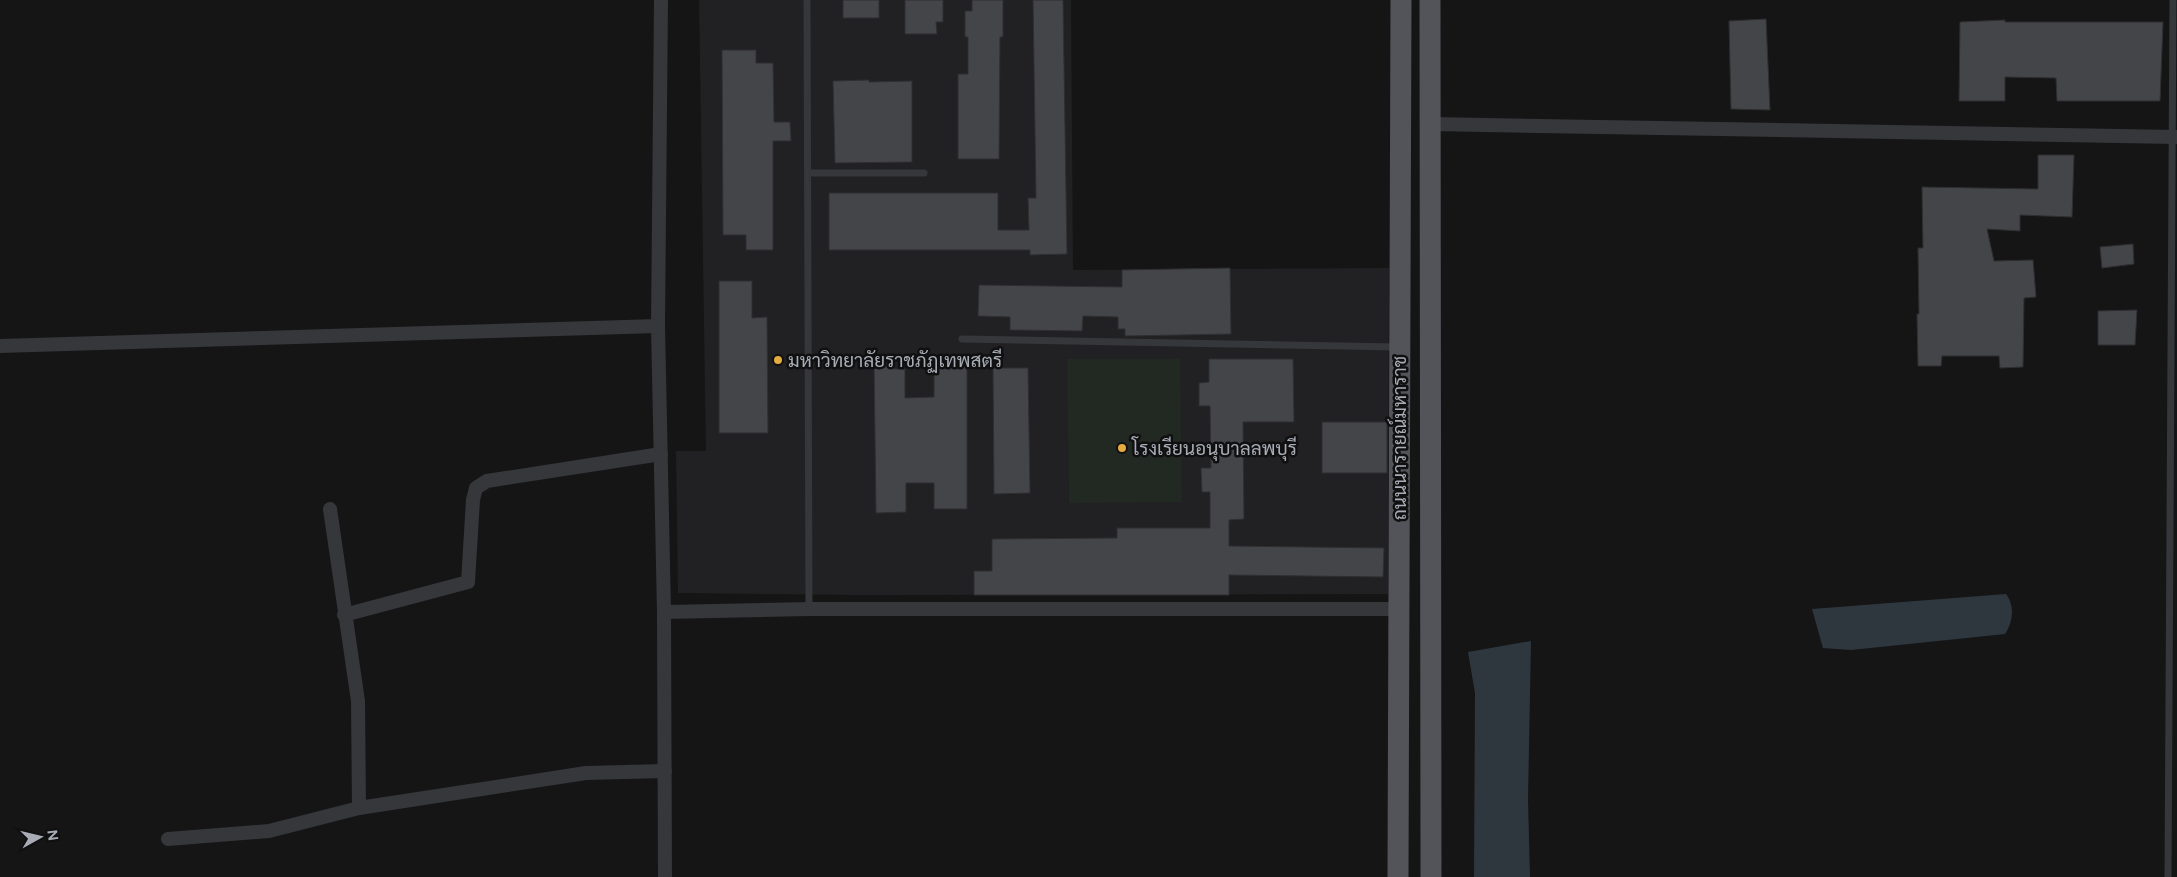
<svg xmlns="http://www.w3.org/2000/svg" width="2177" height="877" font-family="Figtree,Sarabun,sans-serif">
  <style>
    .built { fill: #212123 }
    .green { fill: #212922 }
    .water { fill: #2f373e }
    .building { fill: #444549; stroke: #2f2f32 }
    .lines { fill: none; stroke-linecap: round; stroke-linejoin: round }
    .lane { stroke: #36373b; stroke-width: 7 }
    .street { stroke: #36373b; stroke-width: 14 }
    .primary { stroke: #52545a; stroke-width: 21 }
    .poi-dot { fill: #e5ab3e; stroke: #101011; stroke-width: 2 }
    .labels { text-anchor: middle; dominant-baseline: central; stroke-width: 5; stroke-linejoin: round; paint-order: stroke }
    .poi-label { font-size: 19px; fill: #a7acb5; stroke: #101011; text-anchor: start }
    .street-label { font-size: 19px; fill: #a7acb5; stroke: #101011 }
  </style>
  <rect width="100%" height="100%" fill="#151516"/>
  <!-- built -->
  <polygon class="built" points="699,0 1071,0 1073,270 1389,268 1388,594 860,595 678,593 676,451 706,451"/>
  <!-- green -->
  <polygon class="green" points="1067,359 1180,359 1182,502 1069,503"/>
  <!-- water -->
  <g class="water">
    <path d="M2006,594C2015,606 2013,622 2005,634L1851,650L1823,648L1812,609Z"/>
    <polygon points="1531,641 1528,800 1530,877 1474,877 1475,693 1468,652"/>
  </g>
  <!-- building -->
  <g class="building">
    <rect x="843" y="0" width="36" height="18"/>
    <polygon points="905,0 943,0 943,22 936,22 937,34 905,34"/>
    <polygon points="972,0 1003,0 1003,37 1000,37 999,159 958,159 958,74 968,74 968,37 965,37 965,11 972,11"/>
    <polygon points="1033,0 1063,0 1067,254 1030,255 1030,250 829,250 829,193 998,193 998,230 1029,230 1028,198 1036,198"/>
    <polygon points="1766,19 1770,110 1731,109 1729,21"/>
    <polygon points="2005,20 2005,22 2163,22 2160,101 2057,101 2056,78 2005,77 2005,101 1959,101 1960,22"/>
    <polygon points="722,50 756,50 756,63 773,63 774,122 790,122 791,141 773,141 773,250 746,250 746,235 723,235"/>
    <polygon points="869,80 869,82 912,81 912,162 835,163 833,81"/>
    <polygon points="2038,155 2074,155 2072,217 2020,215 2020,231 1987,229 1994,261 2033,260 2036,297 2024,298 2023,367 2000,368 1999,356 1942,356 1941,366 1918,366 1917,314 1919,314 1918,248 1923,248 1922,187 2038,189"/>
    <polygon points="2133,244 2134,264 2102,268 2100,247"/>
    <polygon points="1230,268 1231,334 1125,336 1125,329 1118,329 1118,317 1083,316 1082,331 1010,330 1010,317 978,316 979,285 1122,287 1122,270"/>
    <polygon points="719,281 752,281 752,318 767,317 768,433 719,433"/>
    <polygon points="2137,310 2135,345 2098,345 2098,311"/>
    <polygon points="1209,359 1293,359 1294,422 1243,422 1244,519 1229,520 1229,546 1384,548 1383,577 1229,575 1229,595 974,595 974,571 992,571 992,539 1117,538 1117,528 1210,528 1210,492 1202,492 1201,468 1211,468 1210,406 1199,406 1199,383 1209,382"/>
    <polygon points="874,363 894,363 894,369 905,369 905,398 934,397 934,364 967,364 967,509 934,509 934,483 906,483 906,512 876,513"/>
    <polygon points="993,368 1028,368 1030,493 994,494"/>
    <rect x="1322" y="422" width="65" height="51"/>
  </g>
  <g class="lines">
    <!-- lane -->
    <g class="lane">
      <polyline points="807,0 809,609"/>
      <polyline points="808,173 924,173"/>
      <polyline points="962,339 1399,347"/>
      <polyline points="2168,877 2173,0"/>
    </g>
    <!-- street -->
    <g class="street">
      <polyline points="661,0 658,326 664,612 665,877"/>
      <polyline points="1430,124 2177,137"/>
      <polyline points="0,346 658,326"/>
      <polyline points="330,509 358,701 359,808"/>
      <polyline points="664,612 809,609 1398,609"/>
      <polyline points="344,615 468,582 473,500 476,488 487,481 661,454"/>
      <polyline points="168,839 269,831 359,808 586,773 665,771"/>
    </g>
    <!-- primary -->
    <g class="primary">
      <polyline points="1430,0 1431,877"/>
      <polyline points="1398,877 1401,0"/>
    </g>
  </g>
  <!-- markers -->
  <g class="poi-dot">
    <circle cx="778" cy="360" r="5"/>
    <circle cx="1122" cy="448" r="5"/>
  </g>
  <g class="labels">
    <!-- poi labels -->
    <g class="poi-label">
      <text x="788" y="360">มหาวิทยาลัยราชภัฏเทพสตรี</text>
      <text x="1132" y="448">โรงเรียนอนุบาลลพบุรี</text>
    </g>
    <!-- street labels -->
    <g class="street-label">
      <text transform="translate(1399 438) rotate(-90)">ถนนนารายณ์มหาราช</text>
    </g>
  </g>
  <!-- north arrow -->
  <g transform="translate(40 837) rotate(82)" stroke="#101011" stroke-width="4" paint-order="stroke">
  <path d="M0-4L9 19L0 12L-9 19Z" fill="#a7acb5"/>
  <text y="-8" font-size="14" font-weight="bold" text-anchor="middle" fill="#a7acb5">N</text>
  </g>
</svg>
